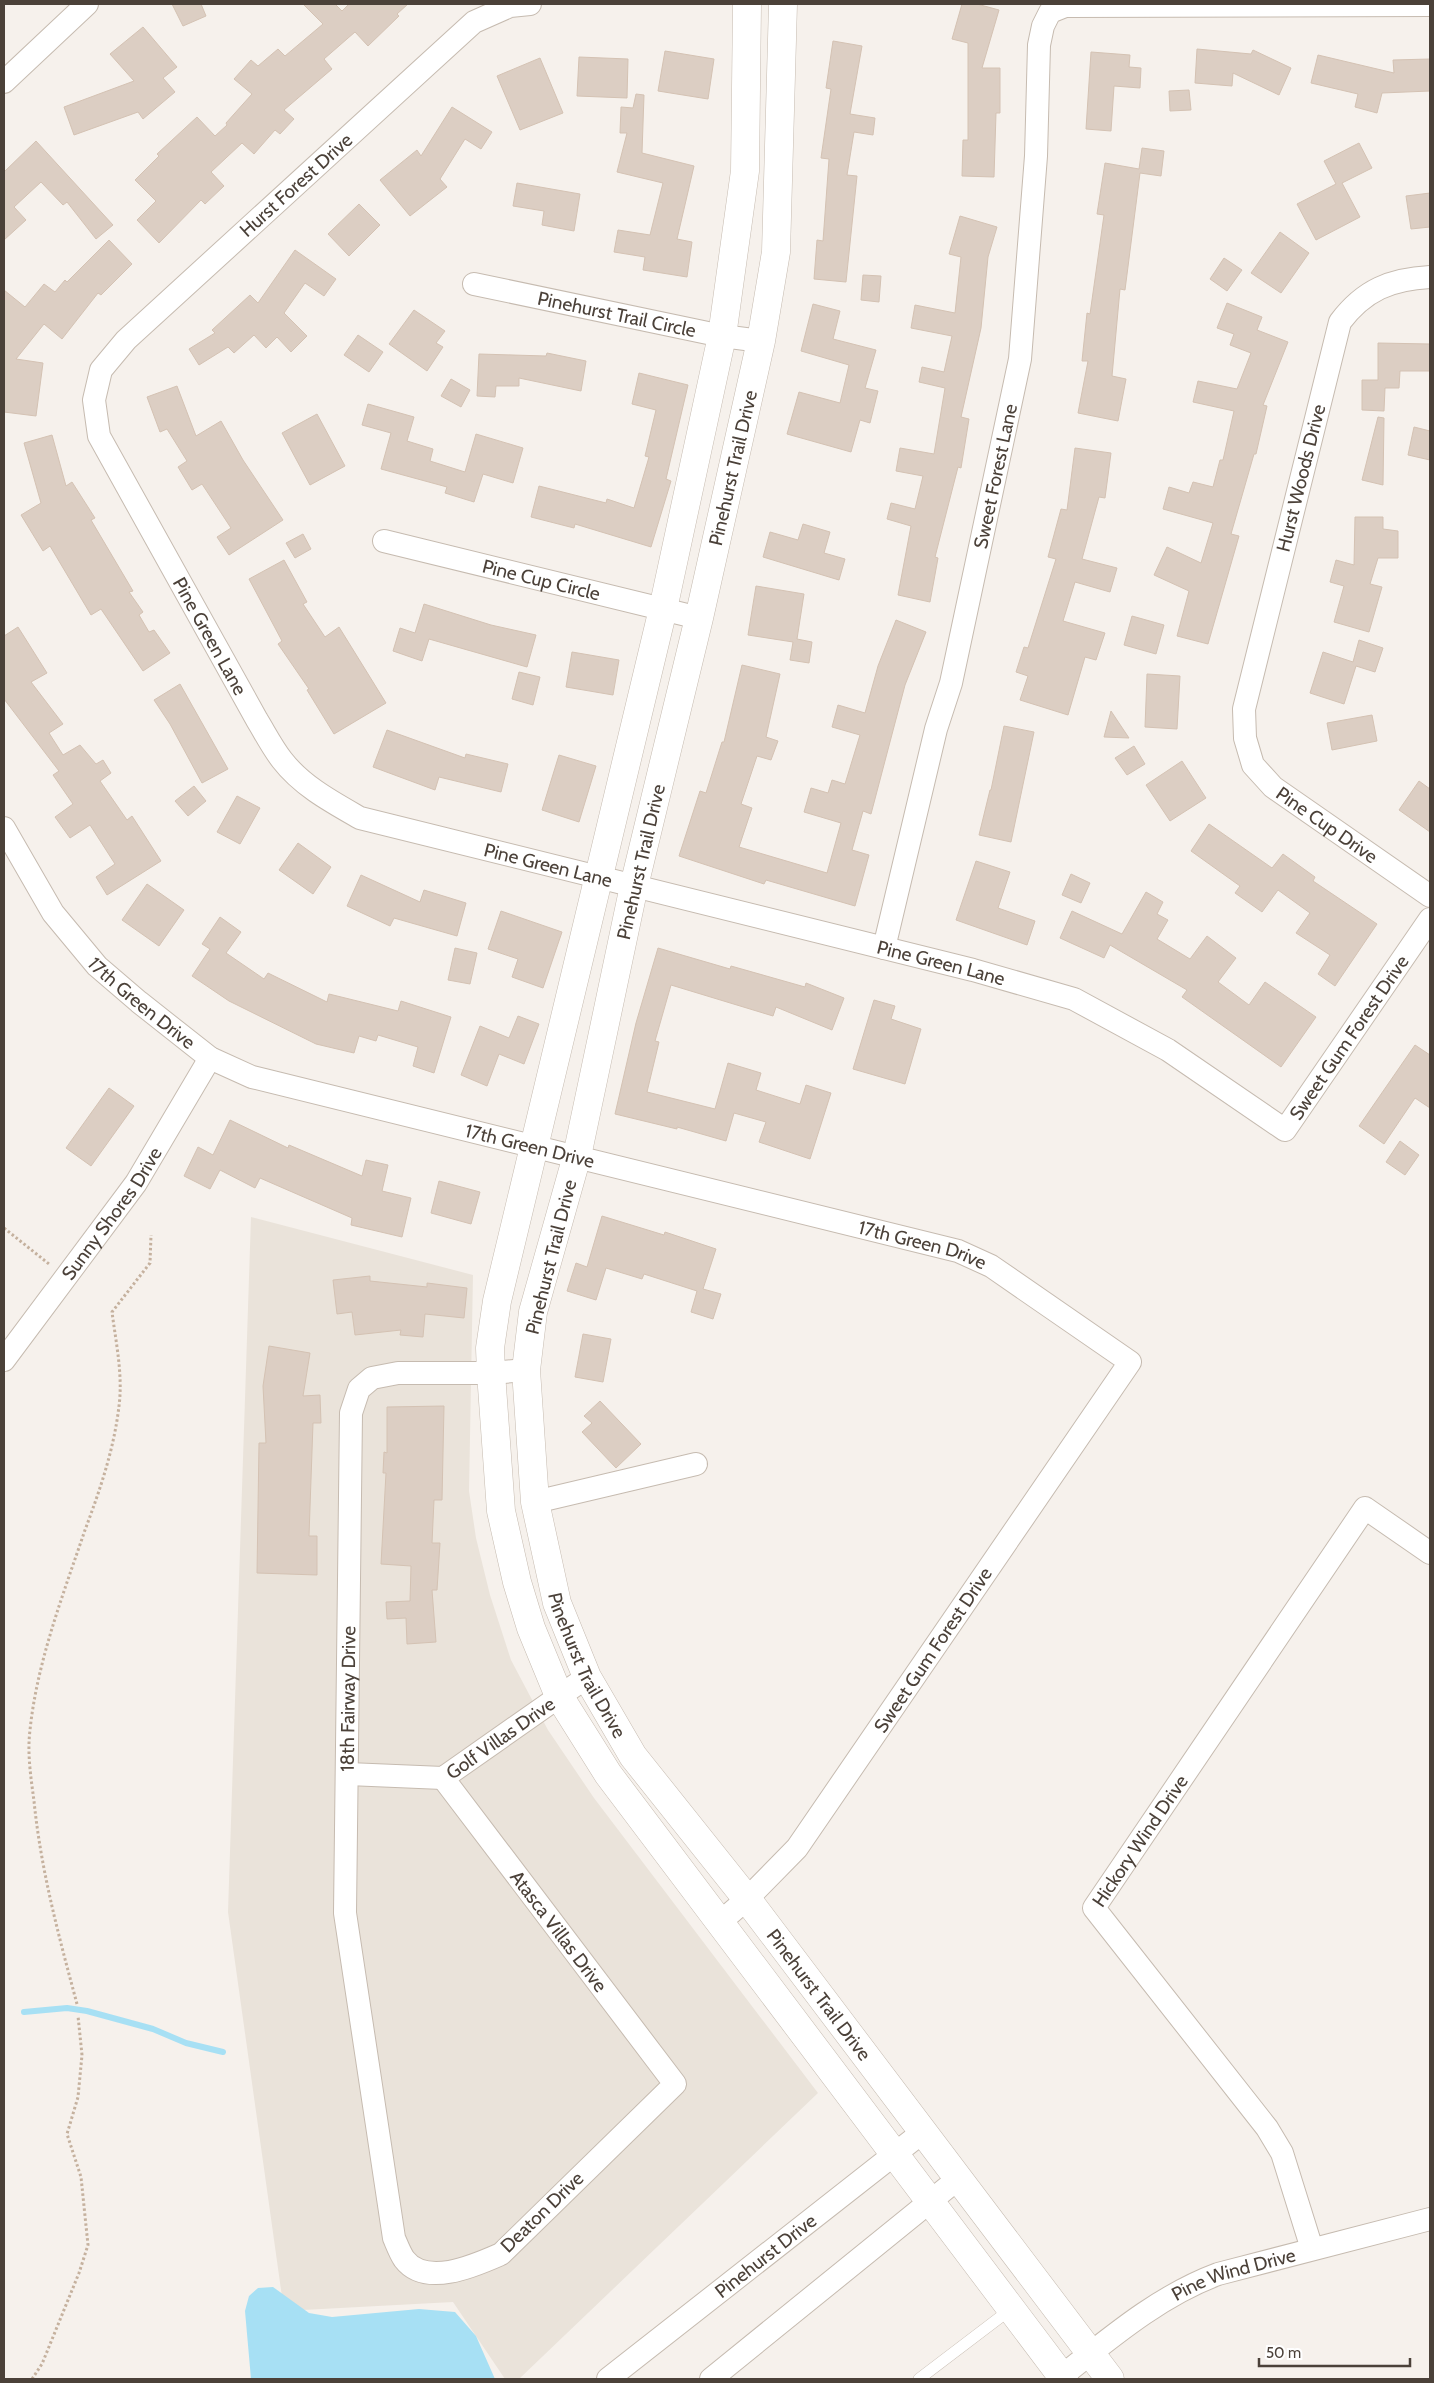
<svg xmlns="http://www.w3.org/2000/svg" width="1434" height="2383" font-family="Cabin,sans-serif">
  <style>
    .residential { fill: #eae3da }
    .water { fill: #a7e0f4 }
    .lines { fill: none; stroke-linecap: round; stroke-linejoin: round }
    .stream { stroke: #a7e0f4; stroke-width: 6 }
    .building { fill: #dccec3; stroke: #d4c2b3 }
    .service-casing { stroke: #c6bbb0; stroke-width: 12 }
    .minor-casing { stroke: #c6bbb0; stroke-width: 24 }
    .tertiary-casing { stroke: #c6bbb0; stroke-width: 29 }
    .path { stroke: #c5b19e; stroke-width: 3; stroke-dasharray: 2.5 2.5; stroke-linecap: butt }
    .service { stroke: #fff; stroke-width: 11 }
    .minor { stroke: #fff; stroke-width: 22 }
    .tertiary { stroke: #fff; stroke-width: 28 }
    .labels { text-anchor: middle; dominant-baseline: central; stroke-width: 5; stroke-linejoin: round; paint-order: stroke }
    .street-label { font-size: 19px; fill: #4b4139; stroke: #fff }
  </style>
  <rect width="100%" height="100%" fill="#f6f1ec"/>
  <!-- residential -->
  <polygon class="residential" points="251,1217 473,1275 469,1491 476,1538 490,1595 511,1660 548,1730 594,1798 818,2093 519,2379 505,2379 453,2302 284,2311 228,1912"/>
  <!-- water -->
  <polygon class="water" points="273,2287 309,2313 332,2317 419,2309 455,2312 476,2336 495,2379 251,2379 245,2311 249,2296 258,2288"/>
  <g class="lines">
    <!-- stream -->
    <polyline class="stream" points="24,2012 67,2008 87,2011 153,2029 186,2043 223,2052"/>
  </g>
  <!-- building -->
  <g class="building">
    <polygon points="172,4 201,4 206,16 183,26"/>
    <polygon points="303,4 335,4 342,11 349,4 408,4 397,14 399,16 368,46 355,32 324,59 332,69 284,110 294,119 280,134 275,130 254,154 242,143 211,172 224,186 205,204 201,200 159,243 137,220 156,201 135,180 159,156 157,154 197,117 215,136 227,125 226,123 252,94 234,79 251,60 258,66 278,49 285,56 323,24"/>
    <polygon points="962,4 977,4 999,10 982,68 1000,68 1000,113 996,113 994,177 962,176 963,140 968,140 968,43 952,39"/>
    <polygon points="143,27 177,67 163,78 175,92 143,119 138,112 74,135 64,107 134,81 110,54"/>
    <polygon points="833,41 862,46 850,114 875,118 873,135 854,132 847,175 857,176 846,282 814,279 817,240 823,241 829,159 821,158 831,89 826,88"/>
    <polygon points="1197,49 1251,54 1253,50 1291,68 1279,95 1233,73 1232,86 1195,83"/>
    <polygon points="665,51 714,59 708,99 658,91"/>
    <polygon points="1091,52 1130,55 1129,67 1141,68 1140,88 1114,86 1111,131 1086,129"/>
    <polygon points="1318,55 1394,73 1393,60 1430,59 1430,91 1382,93 1377,113 1355,107 1358,94 1311,83"/>
    <polygon points="579,57 628,59 627,98 577,96"/>
    <polygon points="540,58 563,113 520,130 497,76"/>
    <polygon points="1189,90 1191,110 1170,111 1169,91"/>
    <polygon points="636,94 644,95 642,153 694,166 677,239 692,242 687,277 643,270 645,257 614,252 618,230 650,235 663,183 617,172 627,133 620,133 621,107 633,108"/>
    <polygon points="452,107 492,132 481,149 465,139 440,179 447,187 410,216 380,180 417,150 421,156"/>
    <polygon points="36,141 113,225 96,239 67,202 63,205 41,182 14,207 26,220 4,240 4,172"/>
    <polygon points="1359,143 1372,168 1342,183 1360,217 1316,240 1297,204 1336,184 1324,161"/>
    <polygon points="1142,148 1164,151 1161,176 1140,173 1125,290 1120,289 1112,376 1126,379 1118,421 1078,413 1088,361 1082,361 1087,313 1090,314 1104,215 1097,214 1105,163 1139,169"/>
    <polygon points="517,183 580,194 574,231 542,225 544,211 513,206"/>
    <polygon points="1430,193 1430,227 1411,229 1406,196"/>
    <polygon points="359,204 380,225 349,256 328,234"/>
    <polygon points="960,216 997,227 988,257 981,328 961,417 969,419 961,468 958,467 935,557 938,558 930,602 898,595 911,526 887,519 891,503 915,509 923,476 896,471 900,448 934,454 945,388 919,382 922,367 944,372 952,336 911,328 915,305 955,313 961,257 949,254"/>
    <polygon points="1280,232 1309,253 1281,293 1251,273"/>
    <polygon points="109,240 132,264 101,295 98,293 62,339 44,324 16,359 43,363 36,416 4,412 4,290 25,307 44,284 55,292 65,280 67,282"/>
    <polygon points="295,250 336,279 324,296 305,283 284,313 307,336 291,352 277,337 266,348 254,335 234,353 228,347 199,365 189,349 215,333 212,330 250,295 258,303"/>
    <polygon points="1224,258 1242,270 1227,291 1210,279"/>
    <polygon points="863,275 881,276 879,302 861,300"/>
    <polygon points="1227,303 1262,317 1257,330 1288,342 1263,405 1267,406 1256,454 1254,454 1231,534 1239,536 1208,644 1177,636 1189,591 1154,575 1167,547 1201,563 1213,523 1163,509 1169,487 1189,493 1193,482 1213,487 1220,460 1223,460 1234,411 1193,402 1198,381 1237,389 1251,353 1230,345 1234,334 1217,328"/>
    <polygon points="813,304 840,311 833,339 876,350 865,388 878,391 870,423 860,420 851,452 787,434 799,392 840,403 849,365 801,351"/>
    <polygon points="414,310 445,331 436,343 443,347 427,371 389,344"/>
    <polygon points="358,335 383,352 369,372 344,355"/>
    <polygon points="1378,343 1430,344 1430,371 1400,371 1399,388 1385,388 1384,411 1362,410 1362,380 1378,380"/>
    <polygon points="547,353 586,361 581,391 519,378 519,386 496,386 495,397 477,396 479,354 546,356"/>
    <polygon points="639,373 688,385 666,479 671,481 651,547 575,524 574,528 531,517 539,486 606,503 607,499 634,508 649,457 645,456 656,410 632,404"/>
    <polygon points="451,379 470,390 461,407 441,396"/>
    <polygon points="177,386 196,436 221,421 243,460 283,520 229,555 217,537 231,528 202,484 192,490 178,467 187,461 167,429 160,432 147,397"/>
    <polygon points="368,404 414,417 407,441 433,449 430,461 465,472 476,434 523,448 513,483 483,474 474,502 445,493 447,487 381,469 391,433 362,425"/>
    <polygon points="317,414 345,466 310,485 282,433"/>
    <polygon points="1378,417 1384,418 1383,485 1362,480"/>
    <polygon points="1414,427 1430,431 1430,460 1408,455"/>
    <polygon points="52,435 66,486 72,482 95,518 91,520 133,591 129,592 143,612 139,615 149,632 154,630 170,653 143,671 101,609 91,615 50,546 43,551 21,515 41,503 24,443"/>
    <polygon points="1075,448 1111,453 1105,498 1099,497 1082,559 1117,568 1110,592 1075,582 1063,621 1105,633 1096,660 1085,657 1068,715 1020,700 1028,676 1016,672 1024,647 1028,648 1056,559 1048,557 1061,509 1067,510"/>
    <polygon points="1355,517 1383,517 1383,529 1398,531 1398,558 1378,558 1370,584 1382,587 1369,632 1334,622 1344,586 1330,582 1336,560 1354,565"/>
    <polygon points="803,524 830,532 824,553 845,559 839,580 763,557 770,532 798,540"/>
    <polygon points="303,534 311,549 295,558 286,543"/>
    <polygon points="284,560 307,602 303,604 325,637 339,627 386,703 334,734 307,690 309,689 278,644 282,641 249,579"/>
    <polygon points="756,586 804,594 797,639 812,642 809,663 790,660 793,642 748,635"/>
    <polygon points="424,604 491,625 536,635 527,667 429,639 422,661 393,651 400,628 415,633"/>
    <polygon points="1132,616 1164,625 1156,654 1124,645"/>
    <polygon points="896,620 926,632 905,685 871,814 863,811 852,850 869,855 855,906 766,880 764,884 679,856 700,791 706,793 722,742 724,742 742,665 780,674 766,737 778,741 771,760 757,756 741,804 752,808 739,847 827,873 841,823 804,812 811,788 828,793 832,780 845,784 860,735 832,727 838,705 865,713 878,666"/>
    <polygon points="18,627 47,673 31,682 63,724 49,733 63,755 80,745 96,764 103,760 111,773 100,781 127,820 132,816 161,861 107,895 96,877 115,864 90,825 70,838 55,817 73,804 53,775 59,771 4,699 4,636"/>
    <polygon points="1359,640 1383,648 1375,672 1356,666 1344,704 1310,693 1323,652 1353,662"/>
    <polygon points="572,652 619,660 613,695 566,687"/>
    <polygon points="519,672 540,677 533,705 512,699"/>
    <polygon points="1147,674 1180,676 1177,729 1145,727"/>
    <polygon points="180,684 228,769 202,783 170,724 154,700"/>
    <polygon points="1111,711 1129,738 1104,737"/>
    <polygon points="1372,715 1377,741 1332,750 1327,723"/>
    <polygon points="1004,726 1034,732 1011,842 979,835 990,790 991,790"/>
    <polygon points="387,730 465,758 466,754 508,764 501,792 439,777 435,790 373,767"/>
    <polygon points="1134,746 1145,764 1127,775 1115,758"/>
    <polygon points="559,755 596,766 579,822 542,810"/>
    <polygon points="1182,761 1206,798 1170,821 1146,785"/>
    <polygon points="1419,781 1430,789 1430,832 1399,810"/>
    <polygon points="194,786 206,801 188,816 175,801"/>
    <polygon points="237,796 260,808 240,844 217,832"/>
    <polygon points="1209,824 1272,868 1283,854 1315,877 1313,881 1377,924 1335,986 1318,974 1330,955 1296,933 1310,913 1278,890 1262,912 1235,893 1240,886 1191,851"/>
    <polygon points="298,843 331,867 313,894 279,870"/>
    <polygon points="976,861 1010,872 998,908 1035,921 1027,945 956,920"/>
    <polygon points="1071,874 1090,883 1081,903 1062,895"/>
    <polygon points="361,875 420,902 424,890 466,903 457,936 394,918 390,926 347,906"/>
    <polygon points="147,884 184,910 159,946 122,920"/>
    <polygon points="1146,892 1163,902 1157,914 1168,920 1157,939 1190,959 1207,936 1236,958 1218,982 1249,1005 1265,982 1316,1017 1281,1067 1182,997 1187,990 1110,945 1104,958 1060,938 1072,911 1122,934"/>
    <polygon points="501,911 562,932 543,988 512,977 518,959 488,949"/>
    <polygon points="220,917 241,932 226,953 264,979 268,973 327,1002 329,994 398,1011 401,1001 451,1017 434,1073 413,1066 418,1047 378,1035 376,1041 359,1036 354,1053 316,1044 229,1001 192,976 210,949 202,944"/>
    <polygon points="455,948 477,953 470,984 448,980"/>
    <polygon points="658,948 730,969 731,966 805,987 806,983 844,998 832,1030 776,1007 773,1016 671,985 655,1041 659,1042 647,1092 715,1109 728,1063 761,1073 756,1090 800,1104 806,1085 831,1093 810,1159 759,1142 766,1122 734,1113 726,1141 677,1127 677,1129 615,1114 636,1023"/>
    <polygon points="874,1000 895,1006 891,1019 921,1029 905,1084 853,1069"/>
    <polygon points="518,1016 539,1024 524,1064 499,1054 487,1086 461,1075 480,1026 509,1038"/>
    <polygon points="1415,1045 1430,1055 1430,1108 1415,1098 1384,1144 1359,1126"/>
    <polygon points="109,1088 134,1106 91,1166 66,1148"/>
    <polygon points="230,1120 288,1148 289,1145 362,1176 366,1160 388,1165 382,1191 411,1198 402,1237 351,1225 352,1218 260,1178 255,1188 220,1170 210,1189 184,1176 198,1147 213,1155"/>
    <polygon points="1400,1141 1419,1155 1405,1175 1386,1162"/>
    <polygon points="439,1181 480,1192 471,1224 431,1213"/>
    <polygon points="602,1216 664,1235 665,1232 716,1249 703,1289 721,1294 713,1319 691,1312 697,1291 644,1274 642,1279 606,1268 596,1300 567,1291 576,1263 587,1267"/>
    <polygon points="370,1276 370,1281 427,1287 427,1283 467,1288 464,1318 425,1314 423,1337 400,1335 401,1330 355,1335 352,1312 337,1314 333,1280"/>
    <polygon points="583,1334 611,1339 603,1382 575,1377"/>
    <polygon points="269,1346 310,1353 303,1396 320,1395 321,1423 313,1423 309,1536 317,1536 317,1575 257,1573 259,1443 266,1443 263,1386"/>
    <polygon points="600,1401 641,1444 616,1468 582,1432 592,1423 584,1416"/>
    <polygon points="444,1406 442,1500 434,1500 432,1543 440,1543 437,1590 432,1590 436,1642 407,1644 406,1618 387,1619 386,1602 410,1601 411,1566 381,1564 386,1473 383,1473 384,1452 387,1453 387,1407"/>
  </g>
  <g class="lines">
    <!-- service casing -->
    <g class="service-casing">
      <polyline id="service" points="919,2379 1011,2309"/>
    </g>
    <!-- minor casing -->
    <g class="minor-casing">
      <g id="minor">
        <path id="s1" d="M530,4L510,6L474,22L126,340L101,370L94,400L99,436L257,720C265,733 272,747 282,760C302,786 332,802 360,818L973,970L1074,999L1168,1050L1285,1130L1430,919"/>
        <polyline points="4,82 87,4"/>
        <path id="s2" d="M1430,277C1391,279 1364,290 1340,322L1244,709L1245,738L1253,765L1273,787L1430,896"/>
        <path id="s3" d="M474,284L722,336L761,341"/>
        <path id="s4" d="M384,541L699,618"/>
        <path id="s5" d="M4,828L53,913L97,966L139,1002L210,1058L252,1077L958,1251L991,1266L1130,1362L797,1848L747,1899L719,1923"/>
        <path id="s6" d="M884,948L936,729L951,683L1020,359L1036,156L1039,45L1043,26L1050,12L1065,6L1430,5"/>
        <path id="s7" d="M4,1360L136,1183L210,1058"/>
        <polyline points="535,1502 696,1464"/>
        <path id="s8" d="M348,1774L443,1778L587,1677"/>
        <path id="s9" d="M443,1778L675,2084L501,2254C476,2265 426,2288 404,2259C400,2253 397,2245 394,2238L345,1913L351,1413L359,1389L372,1378L398,1373H491L526,1370"/>
        <path id="s10" d="M1312,2249L1282,2153L1267,2128L1094,1908L1365,1508L1430,1553"/>
        <path id="s11" d="M1062,2376C1110,2338 1159,2296 1218,2274L1430,2219"/>
        <path id="s12" d="M608,2379L924,2131"/>
        <polyline points="711,2379 959,2178"/>
      </g>
    </g>
    <!-- tertiary casing -->
    <g class="tertiary-casing">
      <g id="tertiary">
        <polyline points="747,4 745,171 722,336 663,609 497,1301 490,1348 491,1373 501,1511 517,1582 531,1628 559,1696 608,1774 1064,2379"/>
        <path id="s13" d="M783,4L776,252L761,341L699,618L634,886L577,1156L533,1312L526,1370L535,1502L557,1603L587,1677L633,1756L747,1899L1110,2379"/>
      </g>
    </g>
    <!-- path -->
    <g class="path">
      <polyline points="4,1228 49,1264"/>
      <path d="M77,2004C59,1937 41,1871 34,1801C31,1778 27,1754 30,1730C37,1662 63,1595 85,1530C100,1490 114,1449 119,1406C123,1375 116,1343 112,1312L150,1263L151,1235"/>
      <polyline points="32,2379 42,2364 79,2273 88,2245 81,2177 67,2134 78,2097 82,2055 78,2016"/>
    </g>
    <!-- service -->
    <use href="#service" class="service"/>
    <!-- minor -->
    <use href="#minor" class="minor"/>
    <!-- tertiary -->
    <use href="#tertiary" class="tertiary"/>
  </g>
  <g class="labels">
    <!-- street labels -->
    <g class="street-label">
      <text transform="translate(296 185) rotate(-42)">Hurst Forest Drive</text>
      <text stroke="none"><textPath href="#s3" startOffset="146">Pinehurst Trail Circle</textPath></text>
      <text transform="translate(733 468) rotate(-77)">Pinehurst Trail Drive</text>
      <text stroke="none"><textPath href="#s6" startOffset="485">Sweet Forest Lane</textPath></text>
      <text transform="translate(1301 478) rotate(-76)">Hurst Woods Drive</text>
      <text stroke="none"><textPath href="#s4" startOffset="162">Pine Cup Circle</textPath></text>
      <text stroke="none"><textPath href="#s1" startOffset="866">Pine Green Lane</textPath></text>
      <text stroke="none"><textPath href="#s2" startOffset="656">Pine Cup Drive</textPath></text>
      <text transform="translate(641 862) rotate(-77)">Pinehurst Trail Drive</text>
      <text stroke="none"><textPath href="#s1" startOffset="1301">Pine Green Lane</textPath></text>
      <text stroke="none"><textPath href="#s1" startOffset="1706">Pine Green Lane</textPath></text>
      <text stroke="none"><textPath href="#s5" startOffset="225">17th Green Drive</textPath></text>
      <text stroke="none"><textPath href="#s1" startOffset="2205">Sweet Gum Forest Drive</textPath></text>
      <text stroke="none"><textPath href="#s5" startOffset="645">17th Green Drive</textPath></text>
      <text stroke="none"><textPath href="#s7" startOffset="182">Sunny Shores Drive</textPath></text>
      <text stroke="none"><textPath href="#s5" startOffset="1050">17th Green Drive</textPath></text>
      <text transform="translate(551 1257) rotate(-76)">Pinehurst Trail Drive</text>
      <text transform="translate(933 1650) rotate(-56)">Sweet Gum Forest Drive</text>
      <text stroke="none"><textPath href="#s13" startOffset="1699">Pinehurst Trail Drive</textPath></text>
      <text stroke="none"><textPath href="#s9" startOffset="1298">18th Fairway Drive</textPath></text>
      <text stroke="none"><textPath href="#s8" startOffset="165">Golf Villas Drive</textPath></text>
      <text stroke="none"><textPath href="#s10" startOffset="491">Hickory Wind Drive</textPath></text>
      <text stroke="none"><textPath href="#s9" startOffset="192">Atasca Villas Drive</textPath></text>
      <text stroke="none"><textPath href="#s13" startOffset="2104">Pinehurst Trail Drive</textPath></text>
      <text transform="translate(542 2212) rotate(-44)">Deaton Drive</text>
      <text stroke="none"><textPath href="#s12" startOffset="200">Pinehurst Drive</textPath></text>
      <text stroke="none"><textPath href="#s11" startOffset="202">Pine Wind Drive</textPath></text>
    </g>
  </g>
  <!-- border -->
  <rect width="1434" height="2383" fill="none" stroke="#4b4139" stroke-width="10"/>
  <!-- scale -->
  <path d="M1259 2358v8h151v-8" fill="none" stroke="#4b4139" stroke-width="2.5"/>
  <text x="1266" y="2358" font-size="15" fill="#4b4139" stroke="#ffffff" stroke-width="4" paint-order="stroke">50 m</text>
</svg>
